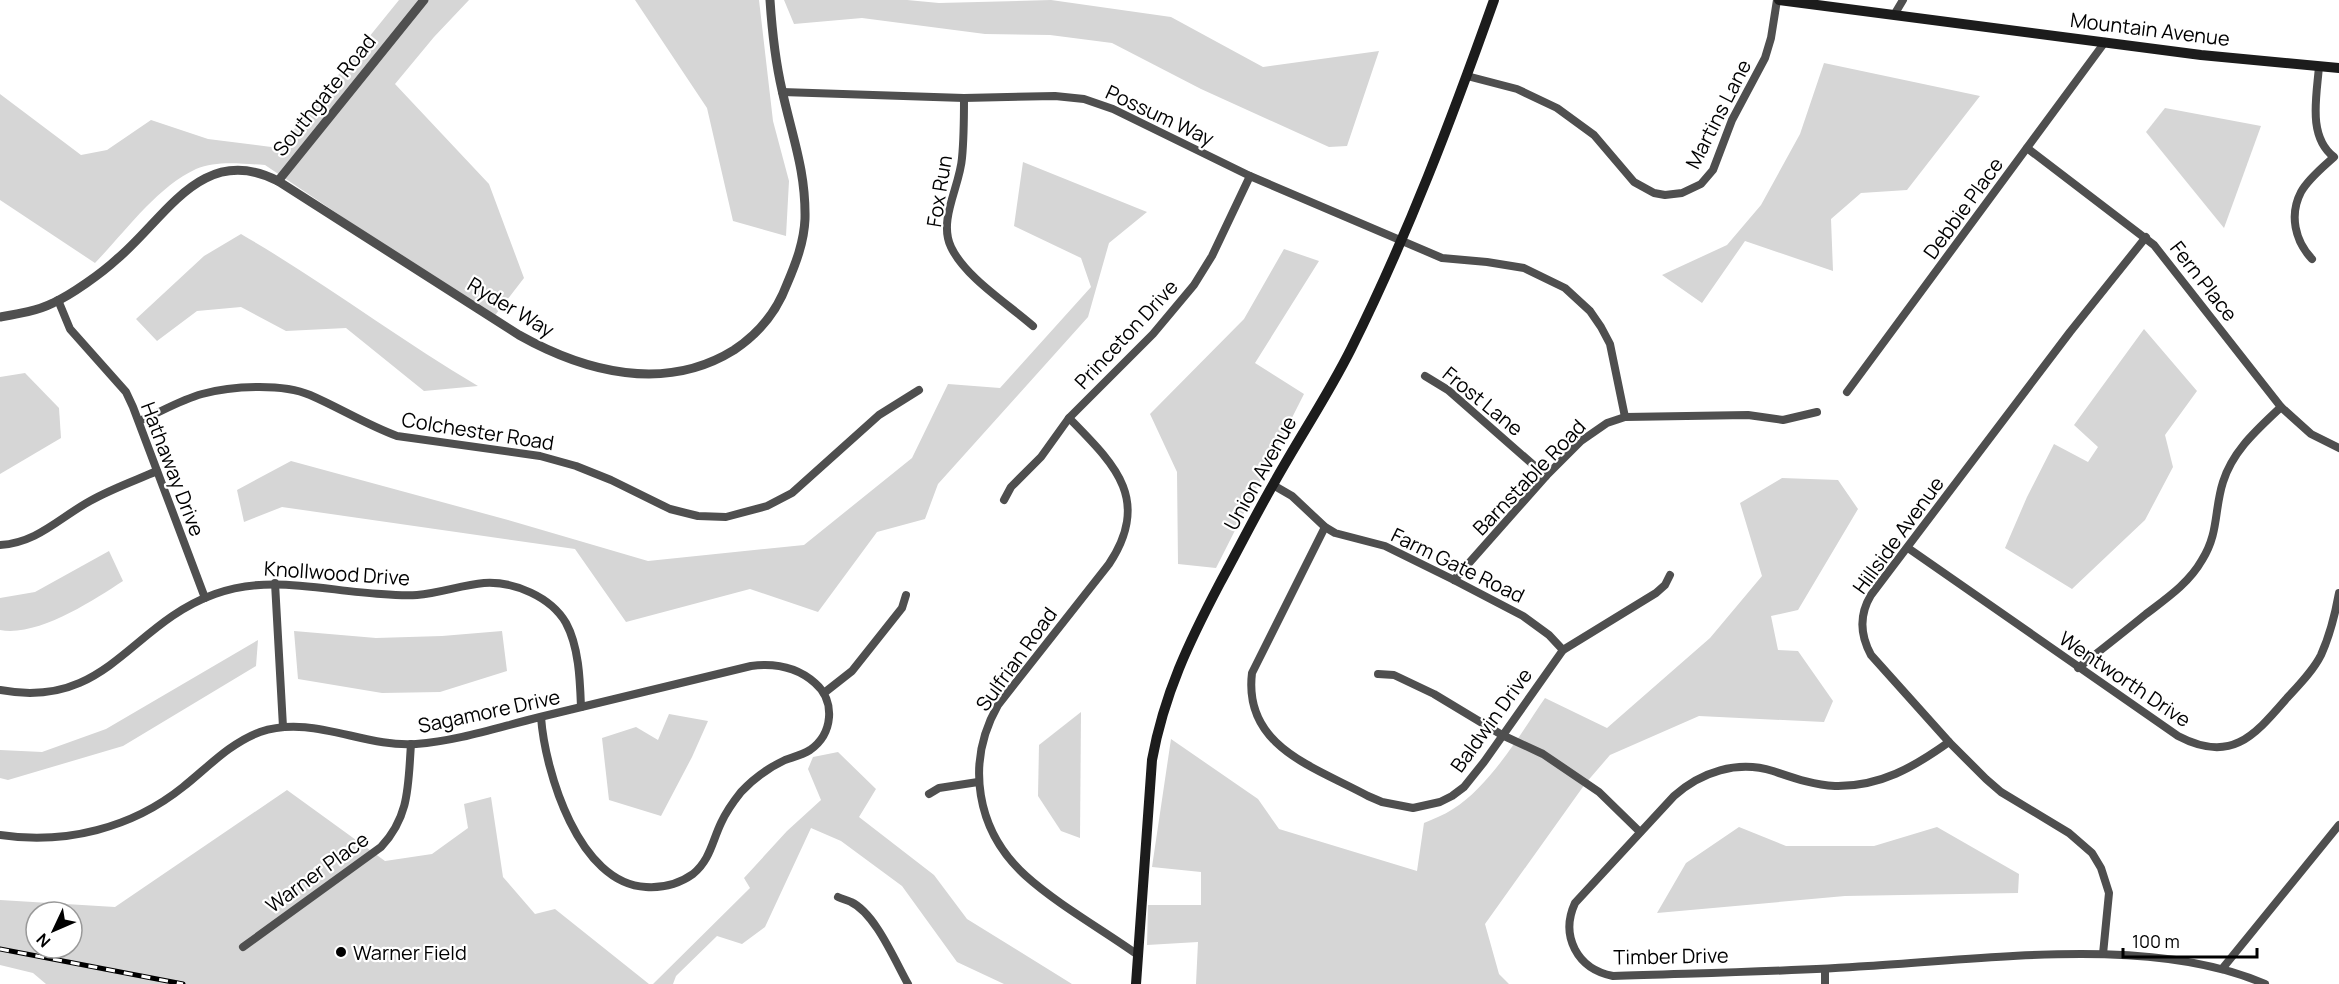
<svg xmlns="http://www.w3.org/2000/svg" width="2339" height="984" font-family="Manrope,sans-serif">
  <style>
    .green { fill: #d6d6d6; fill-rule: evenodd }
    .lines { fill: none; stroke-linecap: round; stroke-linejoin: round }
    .minor { stroke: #4f4f4f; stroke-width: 8 }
    .tertiary { stroke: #4f4f4f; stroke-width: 9 }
    .secondary { stroke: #1c1c1c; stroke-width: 10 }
    .rail-casing { stroke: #000; stroke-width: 5 }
    .rail { stroke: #fff; stroke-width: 3; stroke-dasharray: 9; stroke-linecap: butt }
    .poi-dot { fill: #000; stroke: #fff; stroke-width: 2 }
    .labels { text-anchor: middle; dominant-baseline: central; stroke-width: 4.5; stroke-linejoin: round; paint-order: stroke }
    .street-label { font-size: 20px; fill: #000; stroke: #fff }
    .poi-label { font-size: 20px; fill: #000; stroke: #fff; text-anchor: start }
  </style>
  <rect width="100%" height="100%" fill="#fff"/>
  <!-- green -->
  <g class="green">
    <path d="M399,0H469L434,37L395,84L489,184L524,278L493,318L265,165C243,164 217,160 196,169C157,187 125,232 95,263L0,200V94L81,155L107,150L151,120L208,139L279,148Z"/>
    <polygon points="635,0 759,0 773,121 789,181 786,236 733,221 707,108"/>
    <polygon points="784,0 907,0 939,3 1051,0 1171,17 1263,67 1379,51 1347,146 1329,147 1201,89 1112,43 1050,35 985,34 862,18 794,24"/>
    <polygon points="1824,63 1980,96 1907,190 1861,193 1831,219 1833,271 1745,241 1702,303 1662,275 1727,245 1761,205 1800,134"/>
    <polygon points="2165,108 2261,126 2224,228 2146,132"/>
    <polygon points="1023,162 1147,212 1109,243 1088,317 938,484 925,519 877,532 818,612 750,589 626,622 575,549 282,507 244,522 237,490 291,461 508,520 648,561 804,545 912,458 948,384 1000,388 1091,287 1081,258 1014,226"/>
    <path d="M241,234C322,281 397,338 478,386L424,391L346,328L286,331L241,307L197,311L157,341L136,319L204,256Z"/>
    <polygon points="1284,249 1319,261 1255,363 1304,394 1216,568 1178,564 1177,472 1150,414 1244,319"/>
    <polygon points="2144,329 2197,391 2165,435 2173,467 2145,520 2072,589 2005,548 2027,497 2054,444 2088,462 2098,447 2074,425"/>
    <polygon points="25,373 59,408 61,438 0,474 0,377"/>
    <path d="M1782,478L1838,480L1858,509L1798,610L1771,616L1778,650L1798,651L1833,701L1824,722L1699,716L1610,755L1585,784L1485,924L1499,974L1509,984H1196L1198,942L1147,945L1148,905H1201V872L1152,867L1171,739L1258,799L1279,829L1417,871L1424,823C1433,819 1444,815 1453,809C1490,786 1521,733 1545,698L1607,728L1710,638L1762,576L1740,503Z"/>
    <path d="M109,551L123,581C92,601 38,637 0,630V598L35,592Z"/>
    <polygon points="294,631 376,638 442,636 502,631 507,671 440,692 382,693 298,679"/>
    <polygon points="258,640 256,666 123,746 8,780 0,778 0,750 42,752 106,729"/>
    <polygon points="1081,712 1080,838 1061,831 1038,796 1039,745"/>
    <polygon points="669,714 708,721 692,757 661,816 609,800 602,738 636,727 658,740"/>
    <polygon points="838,752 876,789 859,817 934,875 967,919 1072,984 1004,984 957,962 902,886 841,841 811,828 765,927 742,944 717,936 676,976 673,984 653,984 750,888 744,878 787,831 821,800 808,769 813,757"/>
    <path d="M287,790L385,861L432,854L468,828L464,804L491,797L503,877L535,914L555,909L649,984H46L33,973L0,965V900L115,907ZM36,912H72V948H36Z"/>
    <polygon points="1739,827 1786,846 1874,846 1937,827 2019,874 2018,893 1845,896 1657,913 1686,863"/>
  </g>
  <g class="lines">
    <!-- minor -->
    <g class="minor">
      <polyline points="1894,15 1903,0"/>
      <polyline points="1467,76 1517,89 1557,108 1594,135 1634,182 1654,193 1665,195 1682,193 1701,184 1713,170 1732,120 1765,58 1771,38 1777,0"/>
      <polyline points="782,92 964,98 1055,96 1084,99 1113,109 1250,176 1442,258 1487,262 1524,268 1565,288 1590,311 1601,327 1610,344 1625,417"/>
      <path d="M964,98C964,118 964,138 962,158C960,186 938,220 951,247C965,277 1008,304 1033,326"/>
      <polyline points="2027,148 2154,245 2281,407 2311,434 2339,448"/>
      <path d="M2312,259C2295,241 2289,215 2301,192C2308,179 2323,167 2334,157C2307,136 2317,95 2319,66"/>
      <polyline points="58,300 70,329 126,392 133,407 205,598"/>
      <polyline points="1425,376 1448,390 1546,476"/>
      <polyline points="1847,392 2105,42"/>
      <path d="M1069,418C1114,464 1152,499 1109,564L998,705C965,763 976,831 1026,876C1057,904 1103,930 1138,955"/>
      <path d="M139,421C159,413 180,400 202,394C231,386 282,383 310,395C340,408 367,425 397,436L540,456L576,466L611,480L670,509L698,516L726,517L767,506L792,493L879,415L919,390"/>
      <polyline points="1273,485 1292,496 1325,527 1335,533 1385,546 1454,580 1523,616 1549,635 1563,650"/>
      <polyline points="1004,500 1011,487 1041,457 1069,418 1153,334 1194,285 1212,256 1250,176"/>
      <path d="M1325,527L1252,673C1243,747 1315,767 1368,796L1382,802L1413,808L1440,802L1452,796L1464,787L1484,762L1563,650L1656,593L1665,585L1670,575"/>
      <path d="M0,545C37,543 59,518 90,501C111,489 134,481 157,471"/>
      <path d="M1908,548L2178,736C2231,764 2254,736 2287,698C2299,685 2313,671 2321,655C2330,635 2335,615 2339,593"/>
      <polyline points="1454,580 1546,476 1581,441 1607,423 1625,417 1748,415 1783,420 1817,412"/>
      <polyline points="275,583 283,727"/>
      <path d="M2078,668C2101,650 2124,632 2146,614C2167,598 2189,583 2202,560C2219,533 2214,510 2223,482C2233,450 2258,429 2281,407"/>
      <polyline points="1378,674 1394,675 1434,694 1502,735 1543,754 1599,792 1640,832"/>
      <path d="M0,690C107,710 130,624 215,594C270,574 325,591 381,594C393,595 405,596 417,595C440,593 462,585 484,583C514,581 551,597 566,623C579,647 580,680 581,707"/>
      <polyline points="824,693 852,671 902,608 906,595"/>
      <path d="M1949,742C1914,767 1880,787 1835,786C1813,785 1794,778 1773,771C1737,760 1701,772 1674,796L1575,903C1560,936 1577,969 1613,976C1698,973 1783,972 1868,966C1989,959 2153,935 2265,984"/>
      <polyline points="929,794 939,788 978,782"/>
      <path d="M0,835C65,845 132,828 183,787C207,768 230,743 260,732C312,714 364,748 416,744C458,741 499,727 540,717C610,700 681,683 751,666C774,663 797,667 815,683C836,701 833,734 810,750C802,755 793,757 785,760C768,768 753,779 741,792C733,802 726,812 721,823C712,842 710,860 693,874C679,884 662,888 646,887C579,884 545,772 541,717"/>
      <path d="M838,897C842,899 847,900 851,902C875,913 895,961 908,984"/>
      <path d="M243,947L381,847C410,816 408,785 411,744"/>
      <path d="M2103,954L2109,893L2101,868L2092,853L2069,833L2001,792L1986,779L1949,742L1871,655C1860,635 1859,615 1871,595L2070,332L2146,237"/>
      <polyline points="1825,969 1825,984"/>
      <polyline points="2222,969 2339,825"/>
    </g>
    <!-- tertiary -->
    <g class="tertiary">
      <polyline points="278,181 424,0"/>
      <path d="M0,317C18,314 37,311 53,303C71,295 102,273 117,259C166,218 202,142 278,181L519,335C585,372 665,393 734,350C758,334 777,311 787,284C796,263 804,242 805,219C806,171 792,136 782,90C775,60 772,30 770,0"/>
    </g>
    <!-- secondary -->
    <g class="secondary">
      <polyline points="1779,0 2201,55 2339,68"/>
      <path d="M1136,984L1152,760C1164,694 1189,642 1220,583C1238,550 1255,516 1274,483C1299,438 1328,395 1351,349C1407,237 1452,118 1494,0"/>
    </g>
    <!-- rail casing -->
    <g class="rail-casing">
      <polyline id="rail" points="0,949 183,984"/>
    </g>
    <!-- rail -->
    <use href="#rail" class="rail"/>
  </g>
  <!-- markers -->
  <circle class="poi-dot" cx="341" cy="952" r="6"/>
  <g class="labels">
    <!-- street labels -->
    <g class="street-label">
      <text transform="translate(2150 29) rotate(7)">Mountain Avenue</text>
      <text transform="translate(324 95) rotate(-51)">Southgate Road</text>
      <text transform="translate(1718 114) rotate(-63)">Martins Lane</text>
      <text transform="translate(1160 115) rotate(25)">Possum Way</text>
      <text transform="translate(939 191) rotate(-81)">Fox Run</text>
      <text transform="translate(1963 208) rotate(-54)">Debbie Place</text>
      <text transform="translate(2204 281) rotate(52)">Fern Place</text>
      <text transform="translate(511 307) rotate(31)">Ryder Way</text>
      <text transform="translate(1126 334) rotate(-47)">Princeton Drive</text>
      <text transform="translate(1483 401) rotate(39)">Frost Lane</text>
      <text transform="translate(478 431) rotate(9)">Colchester Road</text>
      <text transform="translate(173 469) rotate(69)">Hathaway Drive</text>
      <text transform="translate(1260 473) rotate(-61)">Union Avenue</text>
      <text transform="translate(1529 477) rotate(-46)">Barnstable Road</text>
      <text transform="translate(1898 535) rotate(-54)">Hillside Avenue</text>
      <text transform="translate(1458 565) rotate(26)">Farm Gate Road</text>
      <text transform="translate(337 573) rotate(4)">Knollwood Drive</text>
      <text transform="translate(1016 659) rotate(-54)">Sulfrian Road</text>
      <text transform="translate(2125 679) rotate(34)">Wentworth Drive</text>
      <text transform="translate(489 711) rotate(-12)">Sagamore Drive</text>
      <text transform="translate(1491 720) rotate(-54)">Baldwin Drive</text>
      <text transform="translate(317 872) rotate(-36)">Warner Place</text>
      <text transform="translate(1671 956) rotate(-1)">Timber Drive</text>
    </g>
    <!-- poi labels -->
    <g class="poi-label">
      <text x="353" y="952">Warner Field</text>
    </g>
  </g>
  <!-- north arrow -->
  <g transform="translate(54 930) rotate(226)"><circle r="28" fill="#ffffff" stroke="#999999" stroke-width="1.5"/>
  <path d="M0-4.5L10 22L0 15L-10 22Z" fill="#000000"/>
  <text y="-9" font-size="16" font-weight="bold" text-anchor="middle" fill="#000000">N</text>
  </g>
  <!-- scale -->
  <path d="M2123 948v9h134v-9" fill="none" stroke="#000000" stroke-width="3"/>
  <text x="2132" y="948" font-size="18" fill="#000000" stroke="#ffffff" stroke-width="4.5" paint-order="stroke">100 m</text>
</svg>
